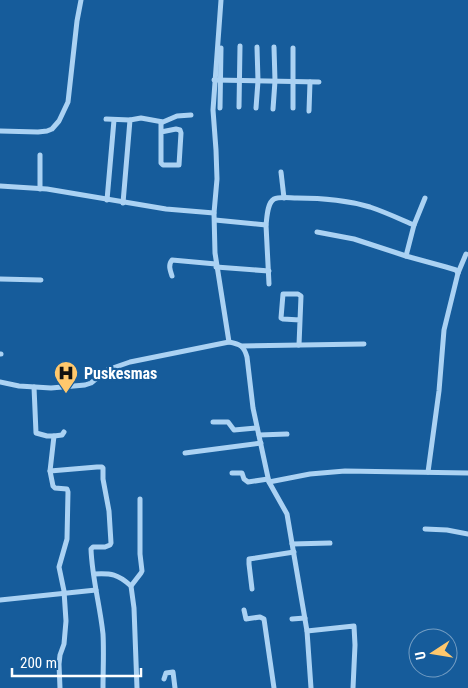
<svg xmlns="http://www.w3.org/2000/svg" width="468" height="688" font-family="'Roboto Condensed',sans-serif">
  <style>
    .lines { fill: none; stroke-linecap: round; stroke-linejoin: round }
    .street { stroke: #abd2f3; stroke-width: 5 }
    .labels { text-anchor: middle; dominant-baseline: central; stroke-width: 4.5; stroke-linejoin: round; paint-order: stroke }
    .poi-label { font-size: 16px; font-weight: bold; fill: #fff; stroke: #165c9b; text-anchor: start }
  </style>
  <rect width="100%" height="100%" fill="#165c9b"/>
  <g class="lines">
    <!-- street -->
    <g class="street">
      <path d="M221,0L213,110L216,150L217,179L214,213L215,253L229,342C240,344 244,346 247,357L253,408L267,473L269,482L287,514L288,520L307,631L311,688"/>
      <polyline points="293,48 293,108"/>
      <polyline points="214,80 319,82"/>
      <polyline points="239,107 240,46"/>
      <polyline points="220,108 221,48"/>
      <polyline points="256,108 258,81 257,47"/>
      <polyline points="273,109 275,81 274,47"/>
      <polyline points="309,111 310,82"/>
      <polyline points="106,119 130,120"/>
      <polyline points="161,122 161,163 163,165 179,165 181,133 180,130 176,129 161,132"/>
      <polyline points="0,131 38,132 47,131 52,129 59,121 68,102 77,21 81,0"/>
      <polyline points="281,172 284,198"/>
      <polyline points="0,186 47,189 166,209 214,213"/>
      <polyline points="40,189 40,155"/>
      <polyline points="107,200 114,120"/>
      <polyline points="123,203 130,120 141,118 163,122 177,116 191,115"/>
      <path d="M215,220L266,225C267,218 267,203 274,199C280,196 290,198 297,198C322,198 346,200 370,207C385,212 400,219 414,225"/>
      <polyline points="266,225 269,284"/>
      <polyline points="317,232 354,239 406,256 446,267 456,270 458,273"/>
      <polyline points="406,256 414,225 425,198"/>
      <polyline points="216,267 269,271"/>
      <path d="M172,276C170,270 168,265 172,260L216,264"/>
      <polyline points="0,279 41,280"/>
      <polyline points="299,345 301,296 298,294 283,294 281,318 283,319 300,320"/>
      <polyline points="241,346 364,344"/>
      <polyline points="0,354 1,354"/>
      <polyline points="0,382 19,386 51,388 85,385 91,383 107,370 130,362 229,342"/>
      <polyline points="34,387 36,433 47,436 54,436 50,471 53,486 55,488 67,489 68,492 67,539 59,567 64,591 66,621 64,644 60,655 59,664 60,688"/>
      <polyline points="213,422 228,422 234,430 257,428"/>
      <polyline points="259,435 287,434"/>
      <polyline points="54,436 62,435 64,432"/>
      <polyline points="185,453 261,443"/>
      <path d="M50,471L97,467H102L103,468V479L109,511L111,543L110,545L105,547H93L91,549C92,578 100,605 103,634C104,652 103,670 103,688"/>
      <polyline points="428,472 439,391 444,330 458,273 466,254"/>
      <polyline points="232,473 242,473 244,479 248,482 268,479"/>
      <polyline points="269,482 310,474 345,471 468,473"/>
      <polyline points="425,529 447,530 468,534"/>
      <polyline points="292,544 330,543"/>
      <path d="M94,574C111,573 118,574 131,586"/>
      <polyline points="252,589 249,564 249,559 294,552"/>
      <polyline points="0,600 96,590"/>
      <polyline points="244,610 246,619 260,617 264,619 274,688"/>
      <polyline points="292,619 305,618"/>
      <polyline points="307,631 354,626 355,645 353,688"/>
      <polyline points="164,679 166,673 173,672 175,688"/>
      <polyline points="137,688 134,608 131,586 141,573 142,571 140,554 140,499"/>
    </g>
  </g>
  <!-- icons -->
  <defs>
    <g id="hospital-pin" transform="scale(1.25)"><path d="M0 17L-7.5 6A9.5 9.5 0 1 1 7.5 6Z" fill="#ffc86d" stroke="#165c9b"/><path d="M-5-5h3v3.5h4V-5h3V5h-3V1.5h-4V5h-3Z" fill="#111"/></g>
  </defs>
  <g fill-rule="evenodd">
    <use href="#hospital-pin" x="66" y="373"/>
  </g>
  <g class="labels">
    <!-- poi labels -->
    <g class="poi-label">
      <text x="84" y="373">Puskesmas</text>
    </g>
  </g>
  <!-- north arrow -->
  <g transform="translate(433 653) rotate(258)"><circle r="24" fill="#165c9b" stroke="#739dc3"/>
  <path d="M0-4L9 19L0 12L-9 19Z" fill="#ffc86d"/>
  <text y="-8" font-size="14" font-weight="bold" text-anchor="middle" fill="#ffffff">U</text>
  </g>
  <!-- scale -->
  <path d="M12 668v8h129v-8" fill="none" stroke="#ffffff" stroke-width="2.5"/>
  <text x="20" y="668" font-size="15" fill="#ffffff" stroke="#165c9b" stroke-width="4" paint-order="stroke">200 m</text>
</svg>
